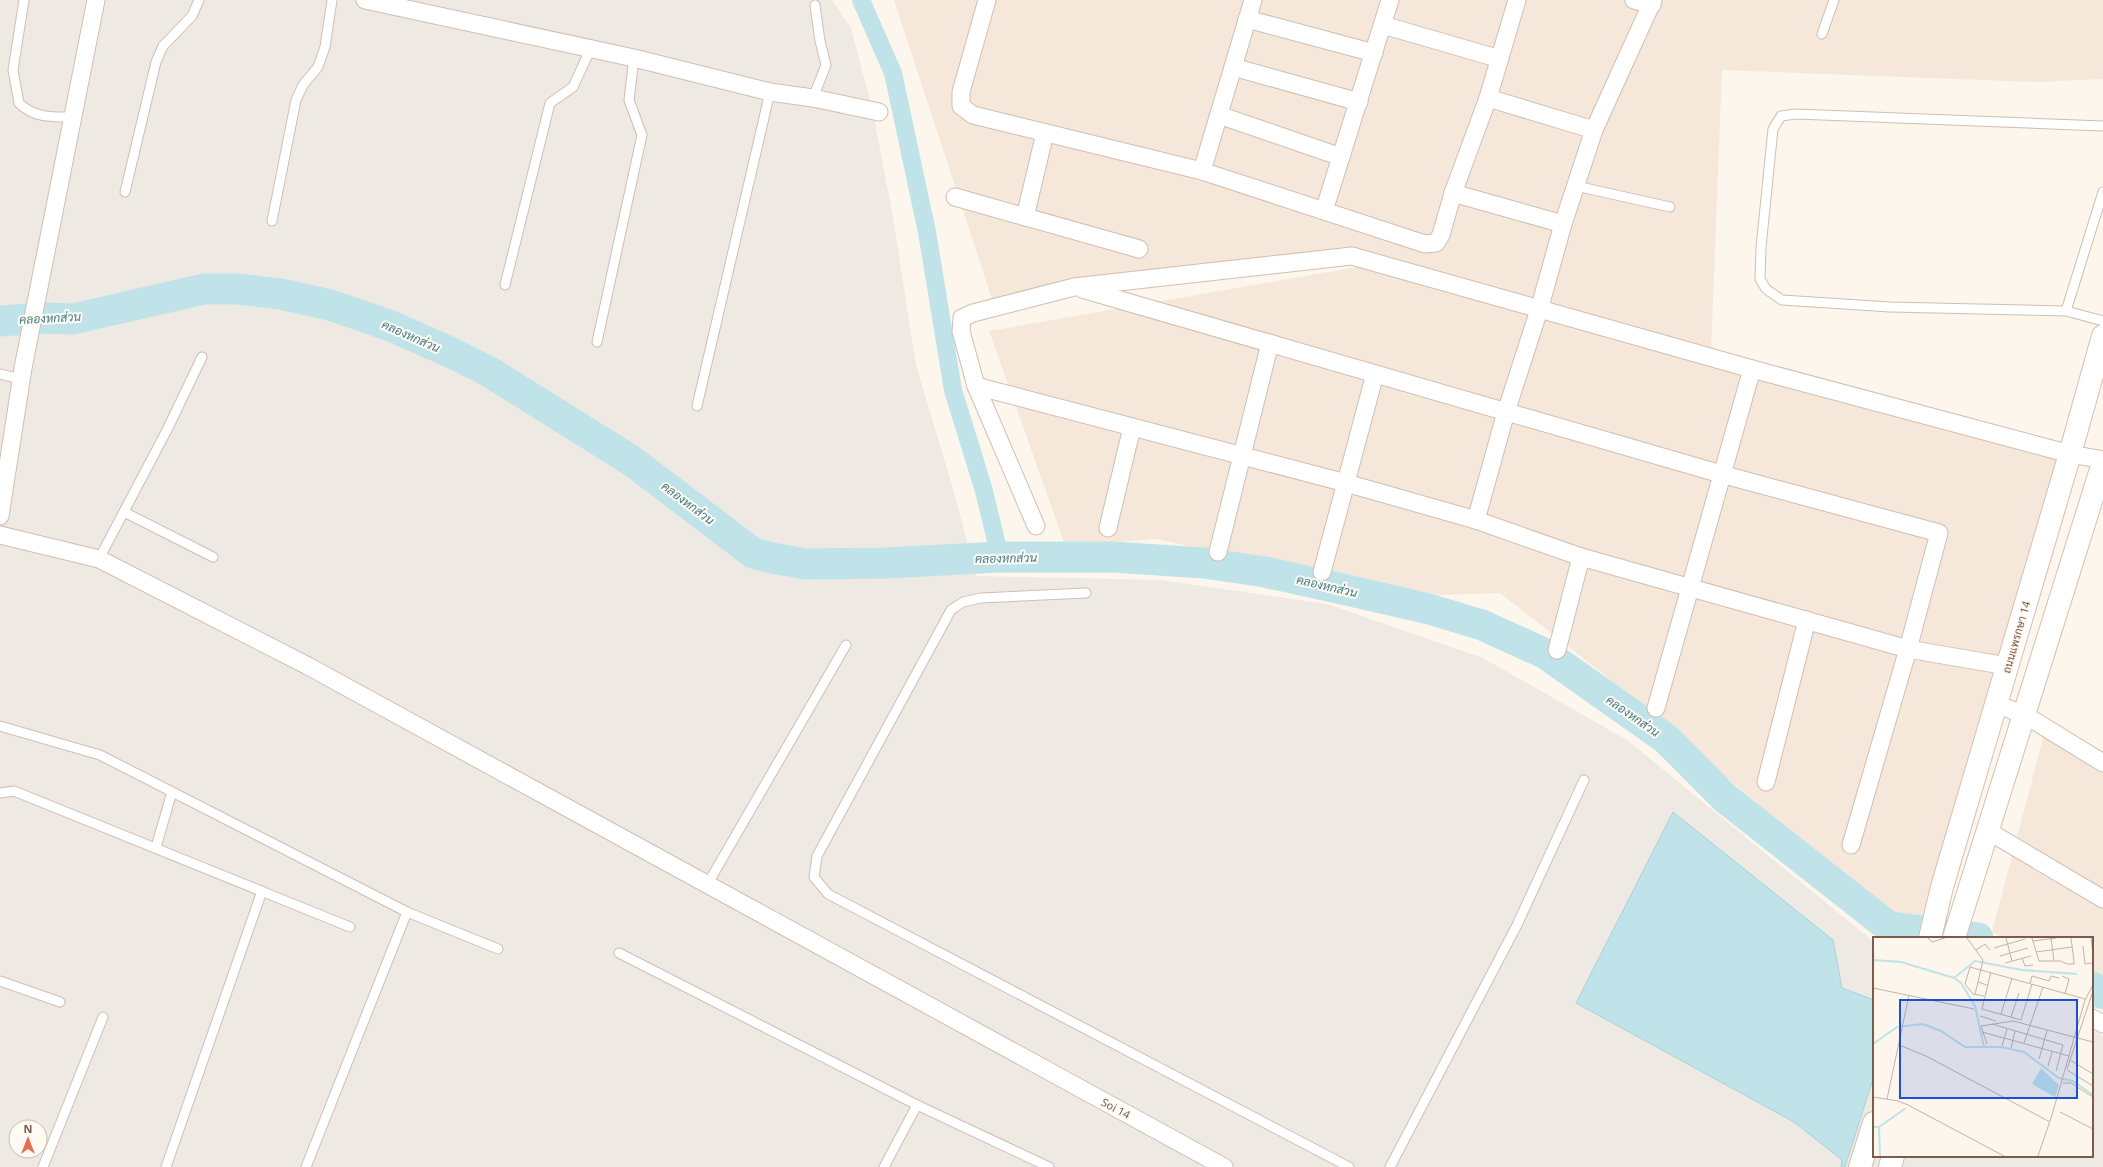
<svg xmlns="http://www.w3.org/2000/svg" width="2103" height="1167" font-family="'Noto Sans',Sarabun,sans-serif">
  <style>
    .residential { fill: #f5e8da }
    .industrial { fill: #efe9e4; fill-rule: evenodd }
    .water { fill: #bfe3e8; stroke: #a5d3da }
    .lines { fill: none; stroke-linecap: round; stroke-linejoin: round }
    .canal { stroke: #bfe3e8; stroke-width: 18 }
    .river { stroke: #bfe3e8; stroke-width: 31 }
    .lane-casing { stroke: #d1beb0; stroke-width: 11 }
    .street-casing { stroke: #d1beb0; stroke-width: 19 }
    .secondary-casing { stroke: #d6c0b0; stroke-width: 24 }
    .lane { stroke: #fff; stroke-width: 9 }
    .street { stroke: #fff; stroke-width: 17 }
    .secondary { stroke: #fff; stroke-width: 22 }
    .labels { text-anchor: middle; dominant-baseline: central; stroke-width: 4; stroke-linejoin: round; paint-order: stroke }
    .street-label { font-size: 11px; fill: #7a5c4d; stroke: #fffaf3 }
    .water-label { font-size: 12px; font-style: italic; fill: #437c86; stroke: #fffaf3 }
    .inset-river { fill: none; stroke: #bfe3e8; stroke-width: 2 }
    .inset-road { fill: none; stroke: #c5b3a7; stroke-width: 1 }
    .view { fill: #1d4ed8; fill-opacity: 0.15; stroke: #1d4ed8; stroke-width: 2 }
    .inset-edge { fill: none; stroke: #7a5c4d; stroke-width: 2 }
  </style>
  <rect width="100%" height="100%" fill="#fdf6ec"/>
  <!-- residential -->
  <g class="residential">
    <polygon points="894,0 2103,0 2103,79 2037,82 1722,70 1711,352 1386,257 993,302"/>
    <polygon points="1386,262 2067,451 1931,938 1855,886 1602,673 1500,593 1441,595 1291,570 1157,539 1065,545 989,331"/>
    <polygon points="2047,723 2103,758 2103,992 2092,986 2092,938 2003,938 1992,932"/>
  </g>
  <!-- industrial -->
  <path class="industrial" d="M0,0H832L851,28L873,112L893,218L916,365L954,492L976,576L1160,580L1327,604L1483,658L1627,740L1874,942V1156H2092V1029L2103,1036V1167H0ZM16,1127H40V1151H16Z"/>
  <!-- water -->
  <polygon class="water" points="1673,812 1833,940 1842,988 1874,1000 1874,1076 1845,1167 1841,1167 1842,1160 1794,1122 1576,1003"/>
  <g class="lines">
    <!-- canal -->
    <polyline class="canal" points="861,0 893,73 927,232 953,390 984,491 1000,557"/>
    <!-- river -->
    <g class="river">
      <polyline points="0,321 42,318 73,319 204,289 237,289 280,294 330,305 391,326 452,353 488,371 632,461 753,553 772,558 806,564 886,563 1000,557 1112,557 1204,563 1265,572 1338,588 1429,609 1482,625 1546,654 1665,738 1725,798 1889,927 1978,938"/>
      <polyline points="2092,987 2103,994"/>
    </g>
    <!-- lane casing -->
    <g class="lane-casing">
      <g id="lane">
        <path d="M24,0L13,70L19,103C34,118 52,117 72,117"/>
        <polyline points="1822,34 1834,0"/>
        <polyline points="813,98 826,65 820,41 815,5"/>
        <polyline points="1576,186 1670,207"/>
        <polyline points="125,192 156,62 163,46 192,16 199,0"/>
        <polyline points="2103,192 2066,311 2103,321"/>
        <polyline points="272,221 296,100 303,85 318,67 325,47 332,0"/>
        <polyline points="505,285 550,103 573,87 591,48"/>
        <polyline points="2066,311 1890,307 1782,300 1766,289 1760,279 1761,247 1773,129 1781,116 1796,114 2103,126"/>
        <polyline points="597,342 642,135 629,100 634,58"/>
        <polyline points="0,374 21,379"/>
        <polyline points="697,406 770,92"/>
        <polyline points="124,512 213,557"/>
        <polyline points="99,559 168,428 202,357"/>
        <polyline points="1086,593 981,598 963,602 951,610 817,856 814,877 828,894 1349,1167"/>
        <polyline points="0,726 100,755 407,912 306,1167"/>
        <polyline points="0,793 14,791 350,927"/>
        <polyline points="156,847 172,792"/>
        <polyline points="707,885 846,645"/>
        <polyline points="407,912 498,949"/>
        <polyline points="619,953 917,1105 1049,1167"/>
        <polyline points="0,981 60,1002"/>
        <polyline points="43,1167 103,1017"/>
        <polyline points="166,1167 262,891"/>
        <polyline points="884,1167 917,1105"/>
        <polyline points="1390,1167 1517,925 1584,780"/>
      </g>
    </g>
    <!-- street casing -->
    <g class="street-casing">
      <g id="street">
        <polyline points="365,0 634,58 770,92 813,98 879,112"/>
        <polyline points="987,0 961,92 961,106 973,115 1202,171 1425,244 1436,243 1441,235 1453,193 1488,98 1517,0"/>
        <polyline points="1634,0 1652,5"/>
        <polyline points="1247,19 1374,53"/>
        <polyline points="1383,25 1500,59"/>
        <polyline points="1233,67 1359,102"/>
        <polyline points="1488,98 1594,130"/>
        <polyline points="1219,115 1341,157"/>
        <polyline points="1202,171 1253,0"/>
        <polyline points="1453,193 1563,224"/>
        <polyline points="955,197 1139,249"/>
        <polyline points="1324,211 1390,0"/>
        <polyline points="1025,217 1045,133"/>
        <polyline points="1082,289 1721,474 1939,533 1908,649 1851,845"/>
        <polyline points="976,386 1346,483 1476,520 1581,557 1908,649 2007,666"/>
        <polyline points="0,516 23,368 96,0"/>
        <polyline points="1476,520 1506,412 1539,310 1563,224 1594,130 1653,0"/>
        <polyline points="1036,526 976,386 961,331 962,318 973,313 1074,287 1352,256 1752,369 2070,454 2103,460"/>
        <polyline points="1108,528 1132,427"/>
        <polyline points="0,535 99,559 308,666 1224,1167"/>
        <polyline points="1218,552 1270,343"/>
        <polyline points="1322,572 1375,374"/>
        <polyline points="1557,650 1581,557"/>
        <polyline points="1996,704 2025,715 2103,763"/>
        <polyline points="1656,708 1752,369"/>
        <polyline points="1766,782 1807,620"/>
        <polyline points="1988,831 2103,899"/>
        <polyline points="2092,1018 2103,1024"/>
      </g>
    </g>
    <!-- secondary casing -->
    <g class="secondary-casing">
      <g id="secondary">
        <polyline points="1930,938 1942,887 2070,454 2103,336"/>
        <polyline points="1954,938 2103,463"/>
        <polyline points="1860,1167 1874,1123"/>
        <polyline points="1890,1167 1893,1156"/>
      </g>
    </g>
    <!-- lane -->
    <use href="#lane" class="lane"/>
    <!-- street -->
    <use href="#street" class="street"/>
    <!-- secondary -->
    <use href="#secondary" class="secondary"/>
  </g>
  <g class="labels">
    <!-- street labels -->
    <g class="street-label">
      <text transform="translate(2016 637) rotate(-74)">ถนนแพรกษา 14</text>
      <text transform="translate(1116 1108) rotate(28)">Soi 14</text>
    </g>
    <!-- water labels -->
    <g class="water-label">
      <text transform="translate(50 318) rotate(-3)">คลองหกส่วน</text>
      <text transform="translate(411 336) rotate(24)">คลองหกส่วน</text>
      <text transform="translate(688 503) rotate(37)">คลองหกส่วน</text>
      <text transform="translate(1006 558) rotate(-1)">คลองหกส่วน</text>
      <text transform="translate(1327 586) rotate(13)">คลองหกส่วน</text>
      <text transform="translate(1633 716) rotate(35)">คลองหกส่วน</text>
    </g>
  </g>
  <!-- overview -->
  <g transform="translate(1873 937)">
    <rect width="220" height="220" fill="#fdf6ec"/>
    <path d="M168,131L186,148L181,164L182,160L159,147Z" fill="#bfe3e8"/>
    <path class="inset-river" d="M0,23L28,25L81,41L88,46L102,69L111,110M81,41L102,24L149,33L204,37M0,107L24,90L50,87L68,94L92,110H128L151,115L186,141L200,144L220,158M0,190H6L7,219M6,190L33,171"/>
    <path class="inset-road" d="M55,1L59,5L72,1M94,1L110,23L105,45L114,48M133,1L139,24M159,1L166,24H188L194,27H201V24L198,1M178,1L181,24M218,1L220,18M160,4L183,1M210,9L212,27L220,26M121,11L152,2M103,13L112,7L117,13M163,15L199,10M127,19L155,11M149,21L152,29L160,28M132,26L158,19M118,35L109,72L148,83L159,47M189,39L196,42L192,57M157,46L159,39L176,44L178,39L186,41M0,51L101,72M102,57L105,45M111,59L100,57L92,47L97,30L212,62M128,77L139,41M107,79L123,84M138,80L146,56M119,87L190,108L183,134M109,95L196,119M151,106L170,50M114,107L108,89L140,84L220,105M26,108L53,119L177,185M129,109L134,92M138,111L142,94M166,122L174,94M197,123L220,137M175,129L179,115M194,132L220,54M194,133L220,149M190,146H198L220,160M0,160L25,164L35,168L131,219M14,162L36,58M187,175L220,192M165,219L179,178L212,63L220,48"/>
    <path class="view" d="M27,63H204V161H27Z"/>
    <rect width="220" height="220" class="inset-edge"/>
  </g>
  <!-- north arrow -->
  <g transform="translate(28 1139)"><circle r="19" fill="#fffaf3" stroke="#cabbb1"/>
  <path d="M0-3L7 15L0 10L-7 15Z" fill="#e76f51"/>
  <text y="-6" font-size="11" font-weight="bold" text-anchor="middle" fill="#7a5c4d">N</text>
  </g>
</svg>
